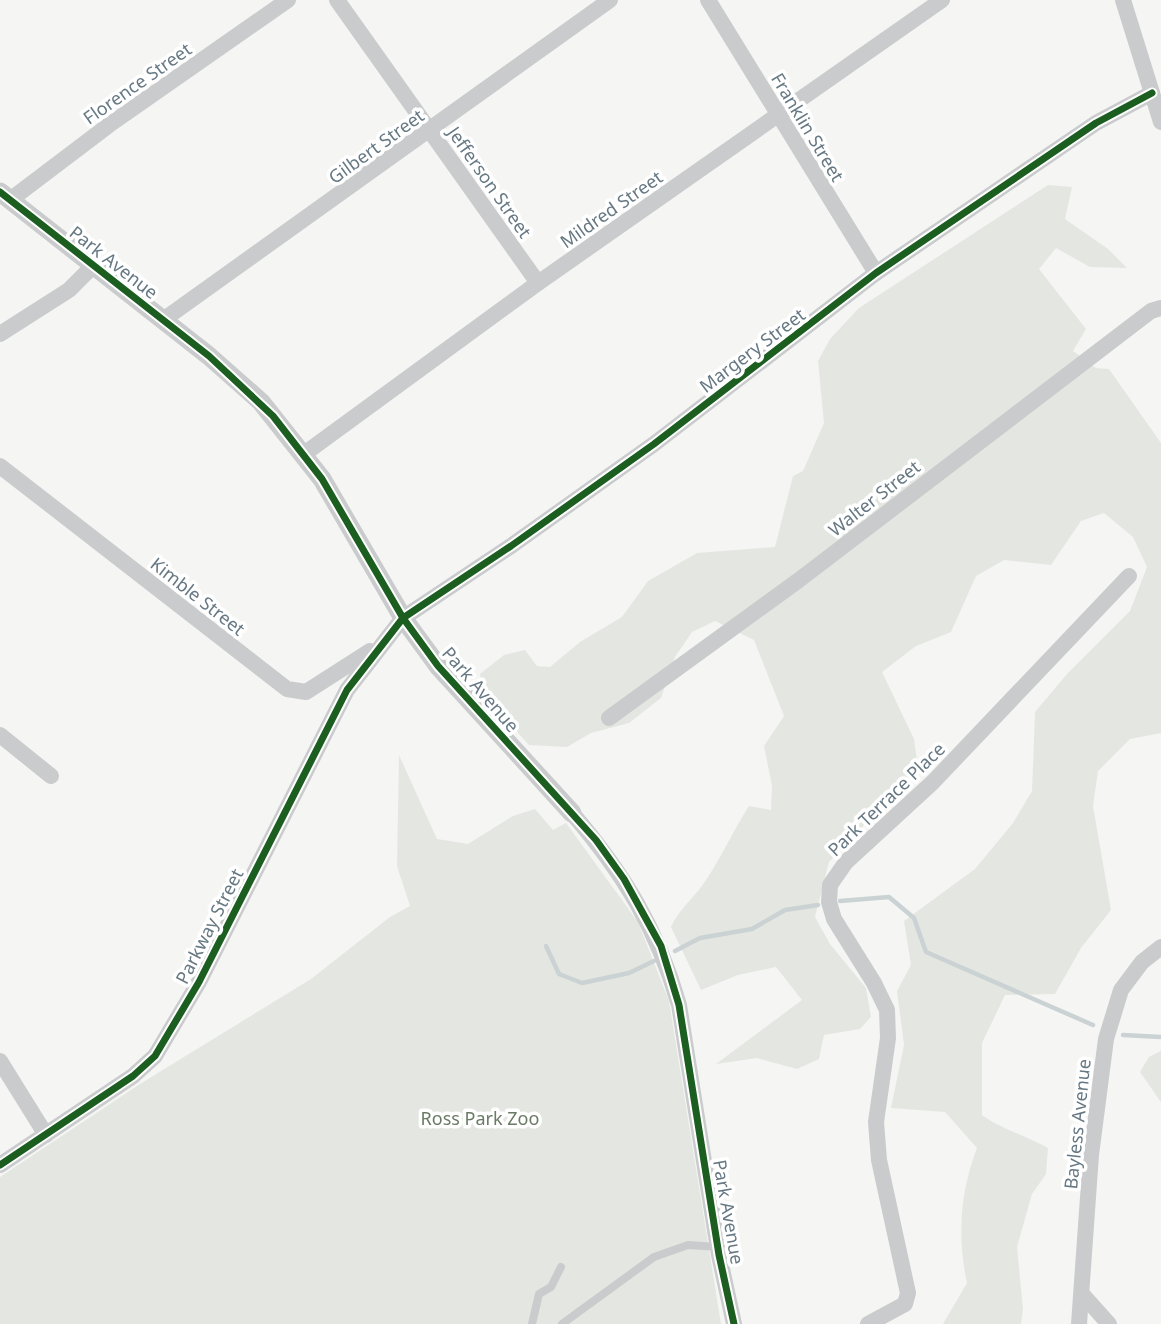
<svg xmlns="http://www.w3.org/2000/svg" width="1161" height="1324" font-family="'Noto Sans',sans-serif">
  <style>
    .green { fill: #e4e7e1 }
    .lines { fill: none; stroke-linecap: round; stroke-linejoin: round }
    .stream { stroke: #cad2d4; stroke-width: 4.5 }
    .service { stroke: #cacbcc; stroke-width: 8 }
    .minor { stroke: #cacbcc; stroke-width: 16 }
    .tertiary { stroke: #cacbcc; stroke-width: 19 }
    .cycleway-casing { stroke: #fff; stroke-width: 11 }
    .cycleway { stroke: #1b5e20; stroke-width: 7 }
    .labels { text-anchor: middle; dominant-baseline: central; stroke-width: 7; stroke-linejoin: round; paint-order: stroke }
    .street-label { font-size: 18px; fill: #667883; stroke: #fff }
    .park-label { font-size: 18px; fill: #6a7a65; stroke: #fff }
  </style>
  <rect width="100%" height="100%" fill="#f5f5f4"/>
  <!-- green -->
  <g class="green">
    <path d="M1048,185L1072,187L1065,219L1108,249L1127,268L1090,267L1056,248L1039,269L1086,329L1073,351L1096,368L1109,369L1161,443V733L1130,739L1098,771L1093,806L1111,910L1081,948L1055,994L1005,995L982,1043V1115C1001,1129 1027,1136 1048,1148L1046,1174L1032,1194L1017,1247L1023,1309L1021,1324H943L967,1283C957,1237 960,1192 977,1148L945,1112L891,1108L904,1045L897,991L911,965L904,921L975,869L1013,823L1032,791L1035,712L1067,674L1130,611L1147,567L1133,537L1104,513L1081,521L1051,565L1004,560L976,576L951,632L916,646L882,672L914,739L918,768L829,862L815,917L830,944L866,988L871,1017L860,1029L824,1035L819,1059L797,1069L757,1058L716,1064L802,1000L776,967L738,975L701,990L671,927C679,909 693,899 704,883C721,858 733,831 749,806L771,810L772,786L764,746L784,716L754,640L715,621L692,632L675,657L661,698L629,723L591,733L567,747L529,745L484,695L480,674L504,655L525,650L537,666L550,667L580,642L622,617L648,581L697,553L775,547L793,476L803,471L824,423L818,361L830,339L859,308Z"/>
    <polygon points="399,755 437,839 468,844 513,816 535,809 553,830 566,823 638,922 669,1001 721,1324 0,1324 0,1177 140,1084 311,979 390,917 410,906 397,866"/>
    <polygon points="1161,1051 1161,1102 1140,1072 1149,1057"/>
  </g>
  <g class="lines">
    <!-- stream -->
    <g class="stream">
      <polyline points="840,901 889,897 914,918 926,952 1093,1025"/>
      <polyline points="546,946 559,974 582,983 629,973 654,961"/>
      <polyline points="675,951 700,938 752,929 785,910 818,905"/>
      <polyline points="1123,1035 1161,1037"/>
    </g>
    <!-- service -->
    <g class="service">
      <polyline points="532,1324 539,1294 551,1287 561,1267"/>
      <polyline points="562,1324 654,1257 688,1245 718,1247"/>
    </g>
    <!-- minor -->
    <g class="minor">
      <polyline points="337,0 538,283"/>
      <polyline points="708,0 876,273"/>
      <polyline points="1123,0 1161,122"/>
      <polyline points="10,200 109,125 288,0"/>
      <polyline points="163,320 610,0"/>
      <polyline points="0,334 69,290 93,266"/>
      <polyline points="304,454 538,283 942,0"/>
      <polyline points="0,466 287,689 306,692 370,651"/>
      <polyline points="609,718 799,580 1151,311 1161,308"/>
      <polyline points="0,735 51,776"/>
      <path d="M572,813C624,874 657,928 679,1005L719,1255L734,1324"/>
      <polyline points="0,1061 46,1135"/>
      <polyline points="0,1165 133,1076 155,1056 199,982 347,690 403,618 511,546 654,444 876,273 1096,123 1152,93"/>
      <polyline points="1082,1294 1109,1324"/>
      <polyline points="868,1324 905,1304 908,1293 879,1160 876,1122 888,1038 887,1010 874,983 834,919 829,902 830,885 846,862 933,782 1129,576"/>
      <polyline points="1079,1324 1091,1155 1106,1039 1121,990 1142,962 1161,947"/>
    </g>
    <!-- tertiary -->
    <polyline class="tertiary" points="0,192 209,356 261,402 322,479 403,618 438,666 572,813"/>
    <!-- cycleway casing -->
    <g class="cycleway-casing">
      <g id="cycleway">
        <polyline points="0,192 209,356 273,416 322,479 403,618 438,666 596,840 624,879 661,946 679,1005 719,1255 734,1324"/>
        <polyline points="0,1165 133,1076 155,1056 199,982 347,690 403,618 511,546 654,444 876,273 1096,123 1152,93"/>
      </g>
    </g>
    <!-- cycleway -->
    <use href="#cycleway" class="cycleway"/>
  </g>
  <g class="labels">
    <!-- street labels -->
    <g class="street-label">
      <text transform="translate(137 83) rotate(-35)">Florence Street</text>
      <text transform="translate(808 127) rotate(59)">Franklin Street</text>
      <text transform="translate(376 146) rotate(-36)">Gilbert Street</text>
      <text transform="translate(490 182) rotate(55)">Jefferson Street</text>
      <text transform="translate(611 209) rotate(-35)">Mildred Street</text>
      <text transform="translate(114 262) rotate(38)">Park Avenue</text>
      <text transform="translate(752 350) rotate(-37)">Margery Street</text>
      <text transform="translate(874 498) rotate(-38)">Walter Street</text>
      <text transform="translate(198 596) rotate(38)">Kimble Street</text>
      <text transform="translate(481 689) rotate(49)">Park Avenue</text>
      <text transform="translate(886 799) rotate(-44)">Park Terrace Place</text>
      <text transform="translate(209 926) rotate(-63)">Parkway Street</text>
      <text transform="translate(1077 1124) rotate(-84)">Bayless Avenue</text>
      <text transform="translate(729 1212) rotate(80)">Park Avenue</text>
    </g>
    <!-- park labels -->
    <g class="park-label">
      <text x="480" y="1118">Ross Park Zoo</text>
    </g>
  </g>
</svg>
